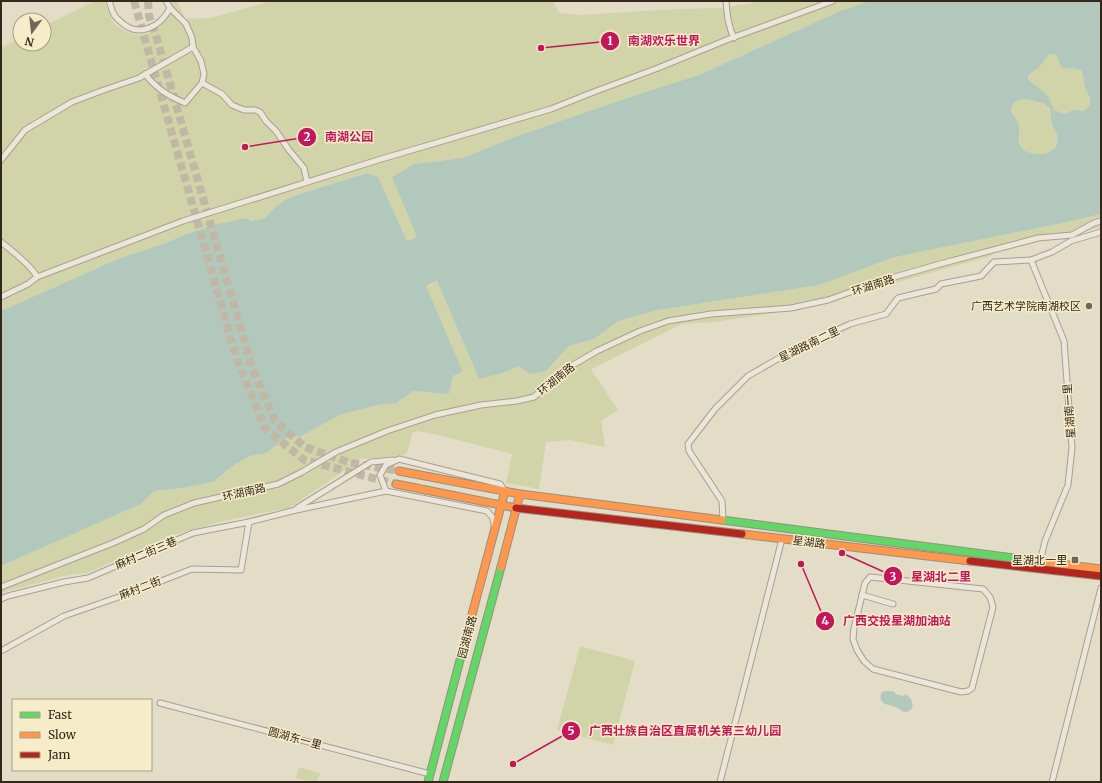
<svg xmlns="http://www.w3.org/2000/svg" width="1102" height="783" font-family="Merriweather,'Noto Sans SC',serif">
  <style>
    .green { fill: #d1d4a8 }
    .water { fill: #b3c8bc; fill-rule: evenodd }
    .lines { fill: none; stroke-linecap: round; stroke-linejoin: round }
    .primary-tunnel { stroke: #c0b8a4; stroke-width: 8; stroke-dasharray: 8 4; stroke-linecap: butt }
    .street-casing { stroke: #a7a091; stroke-width: 7 }
    .fast-casing { stroke: #978f81; stroke-width: 9 }
    .slow-casing { stroke: #978f81; stroke-width: 9 }
    .jam-casing { stroke: #978f81; stroke-width: 9 }
    .street { stroke: #ebe6d9; stroke-width: 5 }
    .fast { stroke: #63d668; stroke-width: 7 }
    .slow { stroke: #ff974d; stroke-width: 7 }
    .jam { stroke: #b3261e; stroke-width: 7 }
    .poi-dot { fill: #726757; stroke: #f7ecca; stroke-width: 1.5 }
    .labels { text-anchor: middle; dominant-baseline: central; stroke-width: 3; stroke-linejoin: round; paint-order: stroke }
    .street-label { font-size: 11px; fill: #35281a; stroke: #f7ecca }
    .poi-label { font-size: 11px; fill: #35281a; stroke: #f7ecca; text-anchor: end }
    .leader { fill: none; stroke: #c2185b; stroke-width: 1.5 }
    .callout-dot { fill: #c2185b; stroke: #f7ecca; stroke-width: 1.5 }
    .mark-label { font-size: 12px; text-anchor: middle; font-weight: bold; fill: #fff }
    .callout-label { font-size: 12px; text-anchor: middle; font-weight: bold; fill: #c2185b; stroke: #f7ecca; stroke-width: 3; stroke-linejoin: round; paint-order: stroke }
  </style>
  <rect width="100%" height="100%" fill="#e3dcc7"/>
  <!-- green -->
  <g class="green">
    <polygon points="95,1 104,1 114,24 125,31 138,35 155,32 169,17 165,1 177,1 185,19 210,18 271,1 553,1 559,13 581,15 675,9 721,8 764,1 869,1 840,11 699,75 636,95 514,137 463,158 414,164 393,178 418,237 407,241 378,177 367,173 303,193 286,200 274,208 265,218 252,221 246,218 213,225 184,235 163,244 120,258 1,311 1,48 20,38 20,44 44,44 44,26"/>
    <path d="M1050,54L1056,55L1058,58L1070,69H1077L1080,71L1083,75L1085,88L1090,98V105L1086,109L1082,111L1072,110L1066,114L1054,110L1042,92L1028,79V77C1030,72 1034,72 1037,69C1043,65 1043,58 1050,54Z"/>
    <path d="M1026,99L1043,103L1050,107C1051,113 1050,118 1052,123C1053,128 1057,133 1057,138C1057,158 1032,158 1021,147L1015,117L1011,110C1012,101 1018,100 1026,99Z"/>
    <polygon points="1101,214 1101,227 1087,231 1070,239 1039,240 999,250 988,257 829,301 787,311 714,322 682,324 591,369 618,410 601,421 605,447 569,440 546,442 539,489 506,483 512,454 438,435 417,431 412,433 408,451 405,455 360,459 335,477 289,508 227,520 173,535 87,573 68,575 7,591 1,594 1,566 141,504 154,491 182,488 213,482 234,465 250,456 266,453 285,438 301,436 342,414 379,405 396,403 414,391 449,394 453,376 463,372 426,286 431,285 437,281 479,379 500,374 519,366 546,371 569,346 594,339 618,321 659,310 819,285 895,257 1063,223"/>
    <polygon points="580,646 635,661 613,745 557,730"/>
    <polygon points="299,767 320,773 317,782 310,782 296,778"/>
  </g>
  <!-- water -->
  <g class="water">
    <path d="M869,1H1101V214L1063,223L895,257L819,285L659,310L618,321L594,339L569,346L546,371L530,374L519,366L500,374L479,379L437,281L426,286L463,372L453,376L449,394L414,391L396,403L379,405L342,414L301,436L285,438L266,453L250,456L234,465L213,482L182,488L154,491L141,504L1,566V311L120,258L163,244L184,235L213,225L246,218L252,221L265,218L274,208L285,200L303,193L367,173L378,177L407,241L417,237L392,177L414,164L463,158L514,137L636,95L699,75L840,11ZM1050,54L1056,55L1061,66L1063,68L1077,69L1081,71L1083,75L1085,88L1090,98V105L1086,109L1082,111L1072,110L1066,114L1054,110L1048,96L1028,79V77C1030,72 1034,72 1037,69C1043,65 1044,58 1050,54ZM1026,99L1043,103L1050,108C1051,113 1050,118 1052,123C1053,127 1055,131 1057,135C1060,146 1050,155 1039,154C1034,154 1025,152 1022,148C1016,141 1021,131 1018,123C1017,118 1012,115 1011,110C1012,101 1018,100 1026,99Z"/>
    <path d="M888,691L895,692V694L904,696L905,694C912,697 917,709 907,712C903,713 899,708 895,707C891,705 887,705 883,703C880,699 880,697 882,692Z"/>
  </g>
  <g class="lines">
    <!-- primary-tunnel -->
    <g class="primary-tunnel">
      <polyline points="134,1 237,360 265,428 304,460 396,484"/>
      <polyline points="148,1 149,16 155,32 252,367 275,421 305,447 351,463 399,471"/>
    </g>
    <!-- street casing -->
    <g class="street-casing">
      <g id="street">
        <path d="M109,1C111,6 112,12 115,16C116,18 119,20 121,22C139,39 161,26 170,8L166,1"/>
        <path d="M726,1C727,14 728,26 734,38"/>
        <polyline points="170,8 186,24 192,38 193,47 201,61 204,74 202,83 222,94 232,105 244,110 255,110 260,112 266,121 276,131 289,150 304,168 307,182"/>
        <path d="M145,74C158,90 167,95 185,103L202,83"/>
        <polyline points="1,160 25,130 72,102 101,91 139,78 193,47"/>
        <path d="M1,242C11,250 32,266 37,277"/>
        <polyline points="1031,260 1064,341 1072,448 1068,485 1045,541 1040,562"/>
        <polyline points="1,297 28,284 37,277 183,221 378,160 551,109 591,93 658,68 729,39 833,1"/>
        <polyline points="297,508 371,462 393,460"/>
        <polyline points="723,520 722,501 689,451 688,444 715,409 748,376 795,349 850,324 886,314 898,298 936,289 941,284 981,276 994,262 1031,260 1052,252 1071,241 1101,232"/>
        <polyline points="494,526 493,518 487,511 386,491 380,475 386,465 399,459 500,484 505,491"/>
        <polygon points="870,577 983,589 990,597 993,607 972,688 968,691 961,692 873,669 864,661 857,650 853,639 854,628 865,583"/>
        <polyline points="1,587 113,543 144,529 164,515 194,503 278,484 302,472 336,452 387,431 435,415 481,405 517,401 534,397 566,369 597,351 640,331 668,321 711,314 791,308 828,300 884,280 940,264 1038,238 1072,235 1094,223 1101,221"/>
        <polyline points="862,595 893,604"/>
        <polyline points="1,599 8,596 64,582 88,578 193,533 249,522 292,511 386,491"/>
        <polyline points="1,651 64,616 136,591 192,569 241,570 249,522"/>
        <polyline points="160,703 430,774"/>
        <polyline points="720,782 782,539"/>
        <polyline points="1052,782 1101,588"/>
      </g>
    </g>
    <!-- fast casing -->
    <g class="fast-casing">
      <g id="fast">
        <polyline points="722,520 1036,561"/>
        <polyline points="428,782 470,622"/>
        <polyline points="443,782 501,567"/>
      </g>
    </g>
    <!-- slow casing -->
    <g class="slow-casing">
      <g id="slow">
        <polyline points="399,471 520,494 501,567"/>
        <polyline points="396,484 516,508"/>
        <polyline points="520,494 722,520"/>
        <polyline points="742,534 970,561"/>
        <polyline points="1036,561 1101,569"/>
        <polyline points="470,622 505,491"/>
      </g>
    </g>
    <!-- jam casing -->
    <g class="jam-casing">
      <g id="jam">
        <polyline points="516,508 742,534"/>
        <polyline points="970,561 1101,576"/>
      </g>
    </g>
    <!-- street -->
    <use href="#street" class="street"/>
    <!-- fast -->
    <use href="#fast" class="fast"/>
    <!-- slow -->
    <use href="#slow" class="slow"/>
    <!-- jam -->
    <use href="#jam" class="jam"/>
  </g>
  <!-- markers -->
  <g class="poi-dot">
    <circle cx="1089" cy="306" r="4"/>
    <rect x="1071" y="556" width="8" height="8" rx="2"/>
  </g>
  <g class="labels">
    <!-- street labels -->
    <g class="street-label">
      <text transform="translate(873 285) rotate(-18)">环湖南路</text>
      <text transform="translate(809 344) rotate(-26)">星湖路南二里</text>
      <text transform="translate(556 379) rotate(-39)">环湖南路</text>
      <text transform="translate(1069 411) rotate(-94)">星湖南一里</text>
      <text transform="translate(244 492) rotate(-13)">环湖南路</text>
      <text transform="translate(809 542) rotate(7)">星湖路</text>
      <text transform="translate(146 553) rotate(-23)">麻村二街三巷</text>
      <text transform="translate(140 588) rotate(-21)">麻村二街</text>
      <text transform="translate(467 637) rotate(-75)">园湖南路</text>
      <text transform="translate(295 738) rotate(15)">圆湖东一里</text>
    </g>
    <!-- poi labels -->
    <g class="poi-label">
      <text x="1081" y="306">广西艺术学院南湖校区</text>
      <text x="1067" y="560">星湖北一里</text>
    </g>
  </g>
  <!-- callouts -->
  <path class="leader" d="M541 48L610 41M245 147L307 137M842 553L893 576M801 564L825 621M513 764L571 731"/>
  <g class="callout-dot">
    <circle cx="541" cy="48" r="4"/>
    <circle cx="245" cy="147" r="4"/>
    <circle cx="842" cy="553" r="4"/>
    <circle cx="801" cy="564" r="4"/>
    <circle cx="513" cy="764" r="4"/>
    <circle cx="610" cy="41" r="10"/>
    <circle cx="307" cy="137" r="10"/>
    <circle cx="893" cy="576" r="10"/>
    <circle cx="825" cy="621" r="10"/>
    <circle cx="571" cy="731" r="10"/>
  </g>
  <g class="mark-label">
    <text x="610" y="45">1</text>
    <text x="307" y="141">2</text>
    <text x="893" y="581">3</text>
    <text x="825" y="625">4</text>
    <text x="571" y="735">5</text>
  </g>
  <g class="callout-label">
    <text x="664" y="45">南湖欢乐世界</text>
    <text x="349" y="141">南湖公园</text>
    <text x="941" y="581">星湖北二里</text>
    <text x="897" y="625">广西交投星湖加油站</text>
    <text x="685" y="735">广西壮族自治区直属机关第三幼儿园</text>
  </g>
  <!-- border -->
  <rect width="1102" height="783" fill="none" stroke="#35281a" stroke-width="4"/>
  <!-- legend -->
  <rect x="12" y="699" width="140" height="72" fill="#f7ecca" stroke="#a99e84"/>
  <rect x="20" y="712" width="20" height="6" fill="#63d668" stroke="#a99e84"/>
  <text x="48" y="719" font-size="12" fill="#35281a">Fast</text>
  <rect x="20" y="732" width="20" height="6" fill="#ff974d" stroke="#a99e84"/>
  <text x="48" y="739" font-size="12" fill="#35281a">Slow</text>
  <rect x="20" y="752" width="20" height="6" fill="#b3261e" stroke="#a99e84"/>
  <text x="48" y="759" font-size="12" fill="#35281a">Jam</text>
  <!-- north arrow -->
  <g transform="translate(32 32) rotate(195)"><circle r="19" fill="#f7ecca" stroke="#a99e84"/>
  <path d="M0-3L7 15L0 10L-7 15Z" fill="#726757"/>
  <text y="-6" font-size="11" font-weight="bold" text-anchor="middle" fill="#35281a">N</text>
  </g>
</svg>
